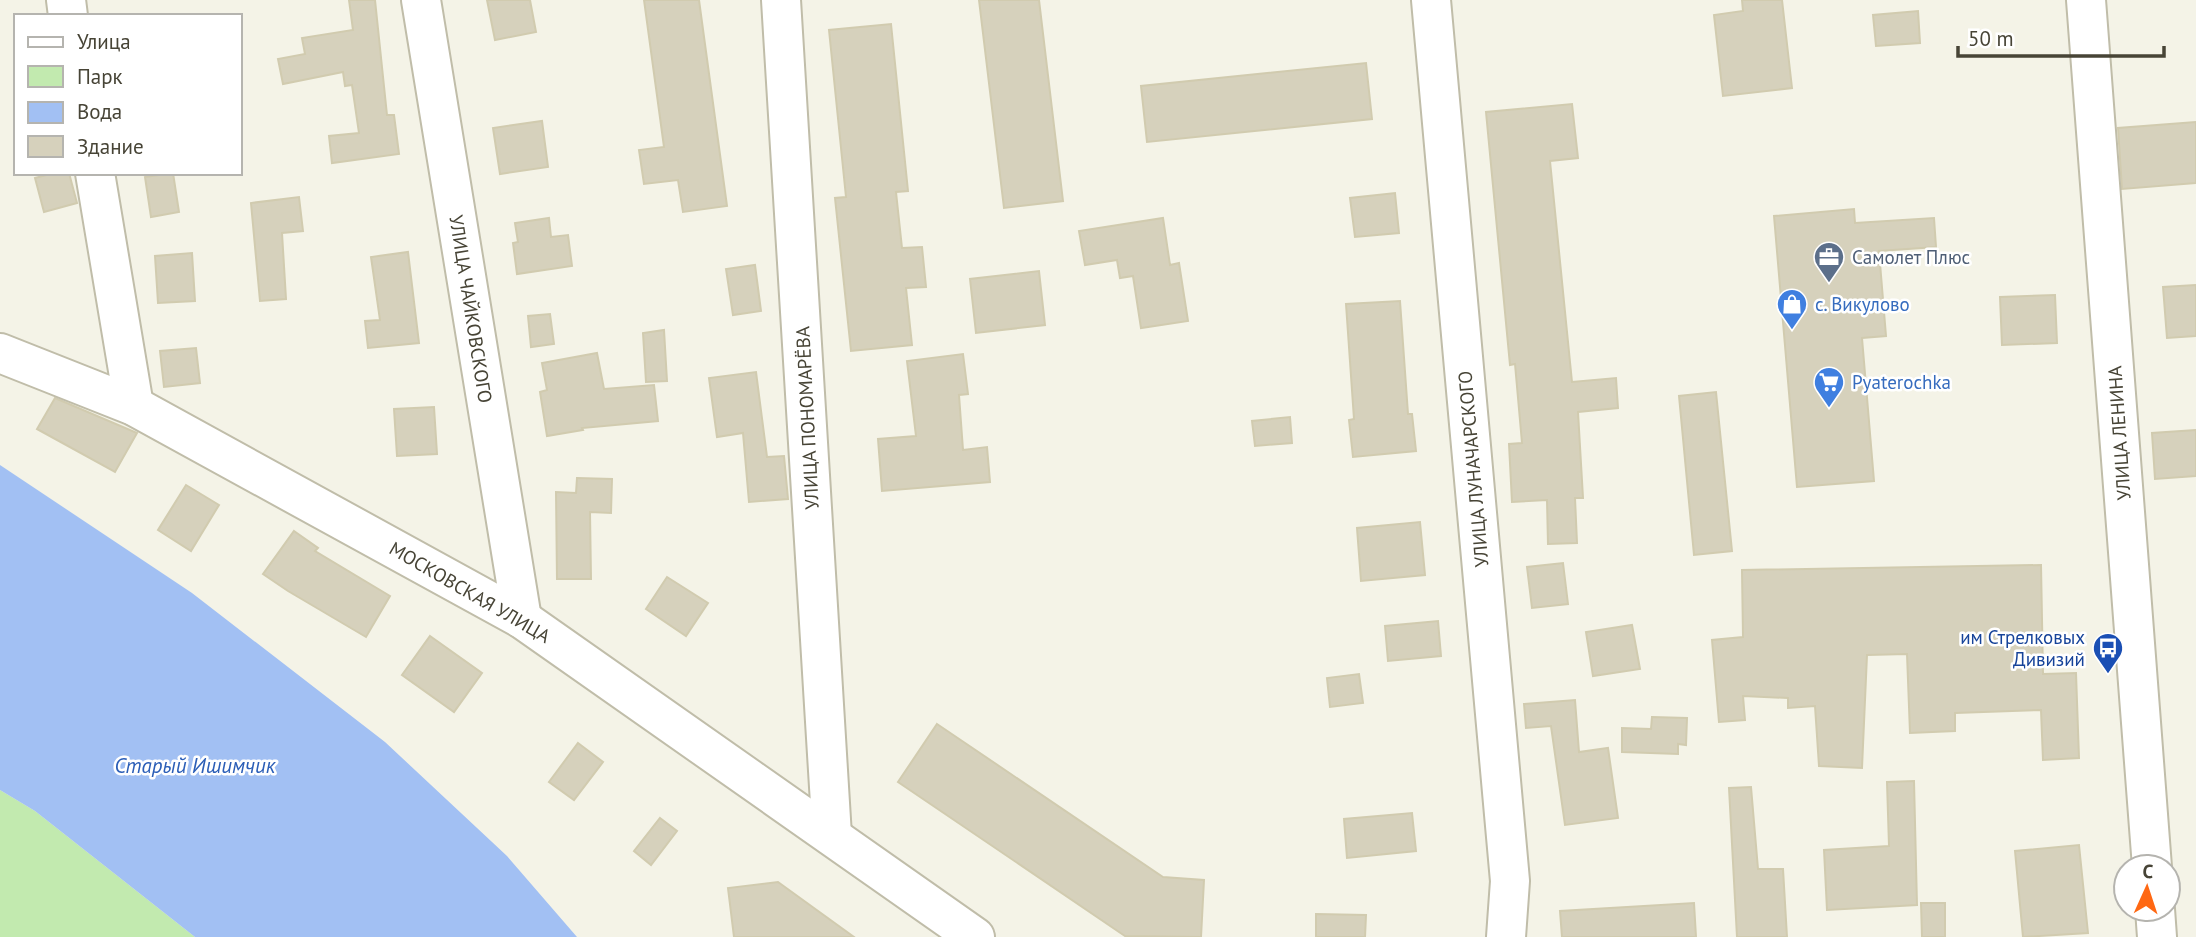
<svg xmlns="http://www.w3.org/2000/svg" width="2196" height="937" font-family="'PT Sans',sans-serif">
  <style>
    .green { fill: #c2eaaf }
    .water { fill: #a2c0f3 }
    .building { fill: #d6d1bc; stroke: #d1cbaf; stroke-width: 2 }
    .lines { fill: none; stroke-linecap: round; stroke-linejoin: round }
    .minor-casing { stroke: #c0bda9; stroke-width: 42 }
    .minor { stroke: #fff; stroke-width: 38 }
    .labels { text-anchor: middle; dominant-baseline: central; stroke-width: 5; stroke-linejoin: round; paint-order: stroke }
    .service-label { font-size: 19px; fill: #4e5e75; stroke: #fff; text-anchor: start }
    .shop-label { font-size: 19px; fill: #366cbe; stroke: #fff; text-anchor: start }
    .street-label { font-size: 19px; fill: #474436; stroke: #fff }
    .transit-label { font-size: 19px; fill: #164399; stroke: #fff; text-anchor: end }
    .water-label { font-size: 21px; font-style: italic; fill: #2b5eb7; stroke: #fff }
  </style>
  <rect width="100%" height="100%" fill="#f4f3e7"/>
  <!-- green -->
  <polygon class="green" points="0,790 35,811 195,937 0,937"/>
  <!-- water -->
  <polygon class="water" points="0,465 192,593 385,742 507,856 577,937 195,937 35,811 0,790"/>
  <!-- building -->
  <g class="building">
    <polygon points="349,0 375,0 387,115 394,115 399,154 332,163 329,136 359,133 352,85 345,86 343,72 283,84 278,59 305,54 302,38 353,30"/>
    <polygon points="487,0 530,0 536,32 495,40"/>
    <polygon points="644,0 699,0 727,206 683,212 678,180 644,184 639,150 664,147"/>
    <polygon points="979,0 1039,0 1063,201 1004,208"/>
    <polygon points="1742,0 1782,0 1792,88 1723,96 1714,15 1743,11"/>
    <polygon points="1918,11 1920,43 1876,46 1873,15"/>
    <polygon points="891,24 908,191 896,192 902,248 922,247 926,287 906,288 912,345 851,351 835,198 846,197 829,30"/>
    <polygon points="1366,63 1372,119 1147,142 1141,86"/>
    <polygon points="1572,104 1578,158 1550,161 1572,382 1616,378 1618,408 1578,412 1583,498 1575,498 1577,543 1548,544 1547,500 1512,502 1509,444 1522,443 1515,364 1510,365 1486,112"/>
    <polygon points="542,121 548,167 500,174 493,128"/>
    <polygon points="2196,122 2196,183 2122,189 2118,128"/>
    <polygon points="54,173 69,173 77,203 44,212 35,178"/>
    <polygon points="173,173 179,212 151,217 145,177"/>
    <polygon points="1395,193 1399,233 1355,237 1350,198"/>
    <polygon points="299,197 303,231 282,233 286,299 260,301 251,203"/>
    <polygon points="1854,209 1855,223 1934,218 1936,247 1879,251 1886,336 1862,338 1874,481 1797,487 1774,216"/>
    <polygon points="549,218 551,237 568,235 572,266 517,274 513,243 518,242 515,223"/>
    <polygon points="1163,218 1170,265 1179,263 1188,321 1141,328 1133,276 1120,278 1117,260 1085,265 1079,231"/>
    <polygon points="408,252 419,343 368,348 365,321 380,320 371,257"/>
    <polygon points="192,253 195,301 158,303 155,256"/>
    <polygon points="755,265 761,311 733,315 726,269"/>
    <polygon points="1039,271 1045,325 976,333 970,279"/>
    <polygon points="2196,285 2196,336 2167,338 2163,287"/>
    <polygon points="2055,295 2057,343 2002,345 2000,297"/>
    <polygon points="1400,301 1408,414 1412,414 1416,451 1353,457 1349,420 1354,419 1346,304"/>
    <polygon points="550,314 554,344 531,347 528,316"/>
    <polygon points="664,330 667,381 646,382 643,333"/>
    <polygon points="196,348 200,383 164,387 160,351"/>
    <polygon points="597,353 604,389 654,385 658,421 582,428 583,430 547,436 540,392 547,390 542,363"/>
    <polygon points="963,354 968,394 959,395 963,450 987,447 990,482 882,491 878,439 916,436 907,361"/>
    <polygon points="756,372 767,457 784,456 788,499 749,502 743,433 717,437 709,378"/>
    <polygon points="1716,392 1732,551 1694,555 1679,396"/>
    <polygon points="55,398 137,433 115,472 37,429"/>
    <polygon points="434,407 437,454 397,456 394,409"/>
    <polygon points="1290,417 1292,443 1255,446 1252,421"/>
    <polygon points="2196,430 2196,476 2155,479 2152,433"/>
    <polygon points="577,478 612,479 611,513 590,512 591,579 557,579 556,492 576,493"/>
    <polygon points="186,485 219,505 191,551 158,530"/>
    <polygon points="1420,522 1425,575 1361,581 1357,528"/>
    <polygon points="294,531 318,548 315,551 390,596 366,637 288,591 263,574"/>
    <polygon points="1563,563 1568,604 1532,608 1527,567"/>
    <polygon points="2041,565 2043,674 2076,673 2079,758 2043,760 2041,710 1955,713 1955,731 1910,733 1907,654 1867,655 1862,768 1819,766 1815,706 1788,708 1788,698 1743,696 1745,720 1719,722 1712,640 1743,637 1742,570"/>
    <polygon points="667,577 708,603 686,636 646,609"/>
    <polygon points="1438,621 1441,656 1388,661 1385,626"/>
    <polygon points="1632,625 1640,669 1593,676 1586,632"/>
    <polygon points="430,636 482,673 454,712 402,675"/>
    <polygon points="1359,674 1363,703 1330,707 1327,678"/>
    <polygon points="1575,700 1579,752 1608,748 1618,818 1565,825 1551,726 1526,728 1524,704"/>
    <polygon points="1652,717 1687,718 1686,745 1678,744 1678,754 1622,752 1622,728 1651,729"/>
    <polygon points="937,724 1163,877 1204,880 1201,937 1125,936 898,782"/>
    <polygon points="578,743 603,762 574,800 549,782"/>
    <polygon points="1914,781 1917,905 1827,910 1824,850 1889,846 1887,782"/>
    <polygon points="1751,787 1758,869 1783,869 1787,937 1737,937 1729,788"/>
    <polygon points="1412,813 1416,851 1347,858 1344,819"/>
    <polygon points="660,818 677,831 651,865 634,851"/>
    <polygon points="2079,845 2088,933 2023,937 2015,851"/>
    <polygon points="778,882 854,937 734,937 728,888"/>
    <polygon points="1694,903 1696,937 1562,937 1560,911"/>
    <polygon points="1921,903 1945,903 1945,937 1922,937"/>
    <polygon points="1316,914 1366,915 1365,937 1316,937"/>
  </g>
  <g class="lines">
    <!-- minor casing -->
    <g class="minor-casing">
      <g id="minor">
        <polyline points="66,0 68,16"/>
        <polyline points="421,0 522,619"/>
        <polyline points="781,0 832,836"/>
        <polyline points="1431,0 1510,881 1506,937"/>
        <polyline points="2086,0 2152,867"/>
        <polyline points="95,173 134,406"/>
        <polyline points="0,353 134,406 522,619 975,937"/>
        <polyline points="2155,909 2157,937"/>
      </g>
    </g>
    <!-- minor -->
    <use href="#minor" class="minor"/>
  </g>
  <!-- icons -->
  <defs>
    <g id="office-pin" transform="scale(1.575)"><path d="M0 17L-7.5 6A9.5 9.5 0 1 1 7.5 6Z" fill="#5c6f8a" stroke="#fff"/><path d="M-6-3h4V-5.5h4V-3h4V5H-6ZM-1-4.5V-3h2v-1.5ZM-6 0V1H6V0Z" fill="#fff"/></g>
    <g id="shop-pin" transform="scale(1.575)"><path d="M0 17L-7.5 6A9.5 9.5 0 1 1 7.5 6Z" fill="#3f7fe0" stroke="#fff"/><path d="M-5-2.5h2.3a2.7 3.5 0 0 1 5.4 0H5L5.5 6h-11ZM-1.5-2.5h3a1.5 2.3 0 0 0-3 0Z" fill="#fff"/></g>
    <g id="supermarket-pin" transform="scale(1.575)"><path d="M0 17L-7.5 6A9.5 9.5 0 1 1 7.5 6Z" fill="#3f7fe0" stroke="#fff"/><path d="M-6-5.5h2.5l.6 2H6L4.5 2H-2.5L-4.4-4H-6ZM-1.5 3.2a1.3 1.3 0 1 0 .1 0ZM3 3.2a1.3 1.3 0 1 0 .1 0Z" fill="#fff"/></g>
    <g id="bus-pin" transform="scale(1.575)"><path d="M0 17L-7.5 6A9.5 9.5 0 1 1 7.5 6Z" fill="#1a4fb4" stroke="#fff"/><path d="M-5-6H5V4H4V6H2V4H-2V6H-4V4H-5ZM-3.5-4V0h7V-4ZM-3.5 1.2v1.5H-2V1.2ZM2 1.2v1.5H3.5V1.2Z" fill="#fff"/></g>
  </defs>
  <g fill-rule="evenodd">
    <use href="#office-pin" x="1829" y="257"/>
    <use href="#shop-pin" x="1792" y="304"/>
    <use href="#supermarket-pin" x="1829" y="382"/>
    <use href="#bus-pin" x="2108" y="648"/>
  </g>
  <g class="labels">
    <!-- service labels -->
    <g class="service-label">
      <text x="1852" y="257">Самолет Плюс</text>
    </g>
    <!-- shop labels -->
    <g class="shop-label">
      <text x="1815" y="304">с. Викулово</text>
      <text x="1852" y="382">Pyaterochka</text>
    </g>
    <!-- street labels -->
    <g class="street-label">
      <text transform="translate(471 309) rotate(81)">УЛИЦА ЧАЙКОВСКОГО</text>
      <text transform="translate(807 418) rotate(-93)">УЛИЦА ПОНОМАРЁВА</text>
      <text transform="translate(2119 433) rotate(-94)">УЛИЦА ЛЕНИНА</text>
      <text transform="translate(1473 469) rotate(-95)">УЛИЦА ЛУНАЧАРСКОГО</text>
      <text transform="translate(470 592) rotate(30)">МОСКОВСКАЯ УЛИЦА</text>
    </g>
    <!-- transit labels -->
    <g class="transit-label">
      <text x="2085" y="637">им Стрелковых<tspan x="2085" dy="22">Дивизий</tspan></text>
    </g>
    <!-- water labels -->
    <g class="water-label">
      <text x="195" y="765">Старый Ишимчик</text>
    </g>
  </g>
  <!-- legend -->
  <rect x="14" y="14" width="228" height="161" fill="#ffffff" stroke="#b5b4af" stroke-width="2"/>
  <rect x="28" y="37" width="35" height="10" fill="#ffffff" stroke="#b5b4af" stroke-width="2"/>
  <text x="77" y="49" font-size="21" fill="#474436">Улица</text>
  <rect x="28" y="66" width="35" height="21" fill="#c2eaaf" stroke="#b5b4af" stroke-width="2"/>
  <text x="77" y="84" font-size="21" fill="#474436">Парк</text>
  <rect x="28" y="102" width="35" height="21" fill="#a2c0f3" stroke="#b5b4af" stroke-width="2"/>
  <text x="77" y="119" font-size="21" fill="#474436">Вода</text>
  <rect x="28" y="136" width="35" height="21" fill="#d6d1bc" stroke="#b5b4af" stroke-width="2"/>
  <text x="77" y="154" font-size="21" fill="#474436">Здание</text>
  <!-- north arrow -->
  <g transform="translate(2147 888) rotate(3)"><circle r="33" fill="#ffffff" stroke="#b5b4af" stroke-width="2"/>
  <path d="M0-5L12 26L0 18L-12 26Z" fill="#ff6813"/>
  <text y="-10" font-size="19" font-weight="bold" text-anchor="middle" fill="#474436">С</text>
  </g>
  <!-- scale -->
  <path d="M1958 46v10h206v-10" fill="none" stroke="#474436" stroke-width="3.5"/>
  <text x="1968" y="46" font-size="21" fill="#474436" stroke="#ffffff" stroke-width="5" paint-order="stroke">50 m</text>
</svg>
